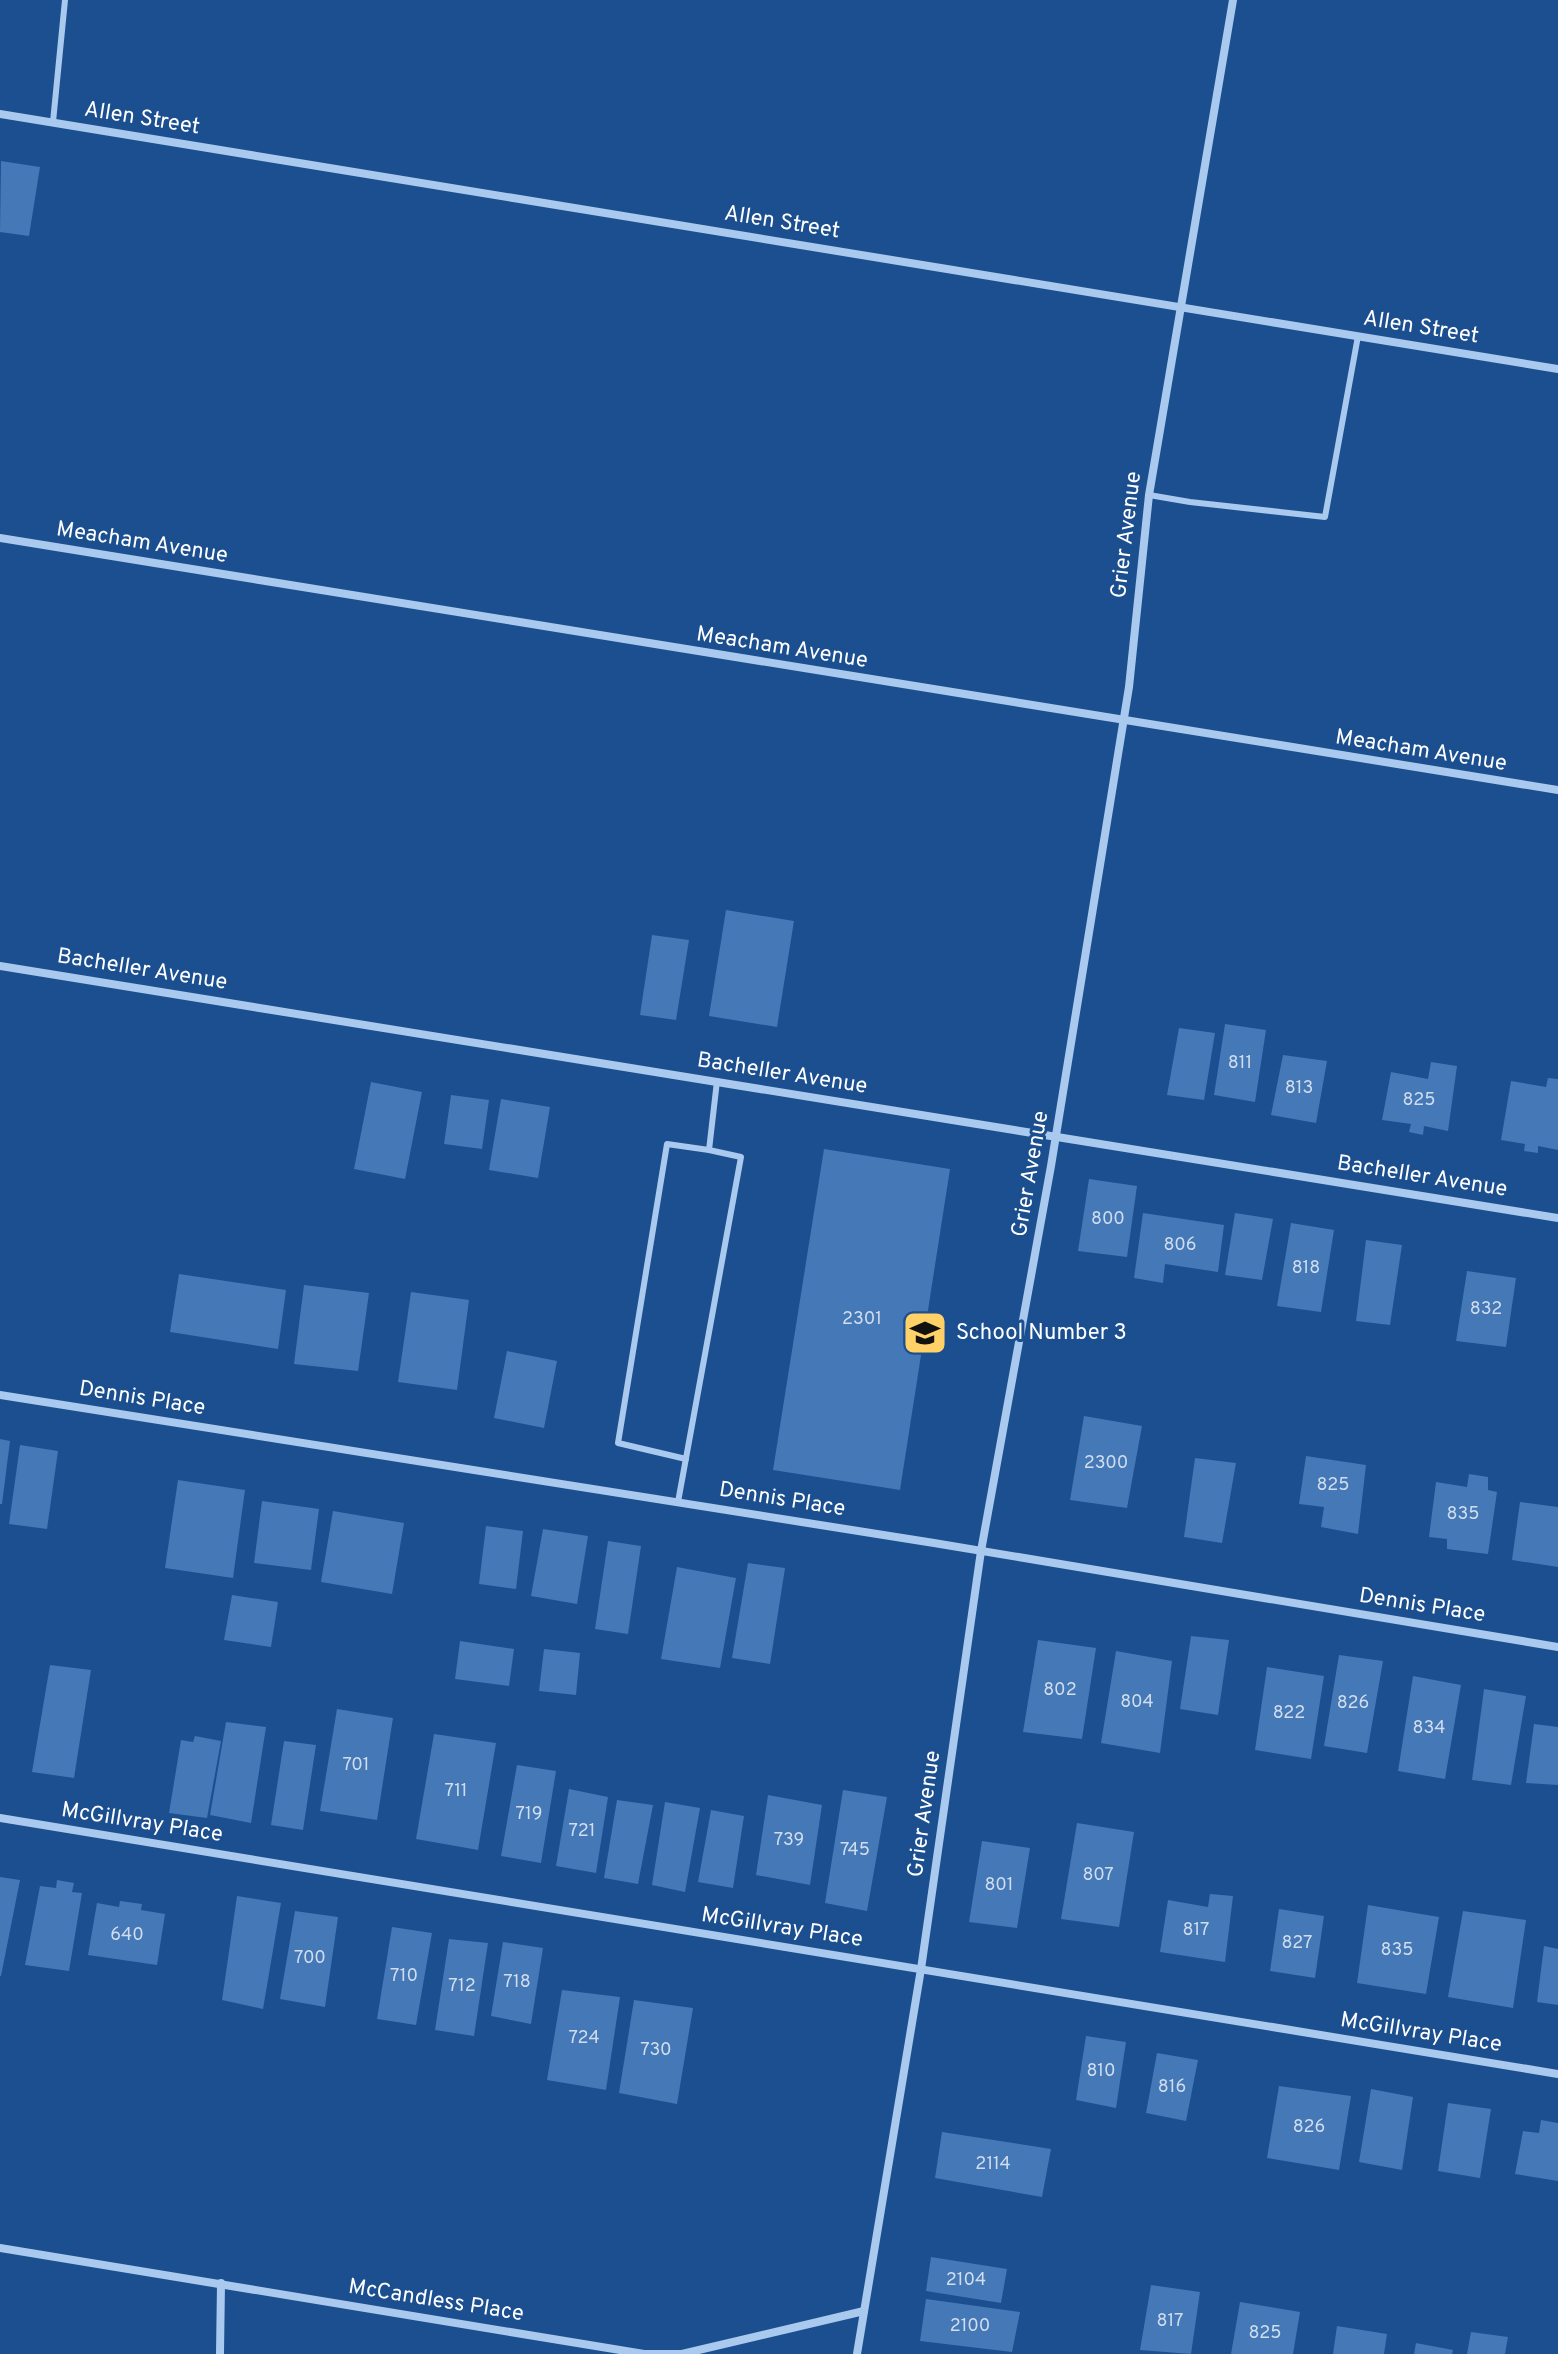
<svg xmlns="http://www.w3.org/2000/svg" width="1558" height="2354" font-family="Overpass,sans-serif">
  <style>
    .building { fill: #4478b7 }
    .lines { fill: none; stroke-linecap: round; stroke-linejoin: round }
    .service { stroke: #a9c9ee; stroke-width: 6 }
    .minor { stroke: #a9c9ee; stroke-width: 8 }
    .labels { text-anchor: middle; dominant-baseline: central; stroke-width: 6; stroke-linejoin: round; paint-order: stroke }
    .number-label { font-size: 18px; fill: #d0dded }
    .street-label { font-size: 22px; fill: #fff; stroke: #1b4f8f }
    .poi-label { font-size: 22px; fill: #fff; stroke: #1b4f8f; text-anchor: start }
  </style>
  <rect width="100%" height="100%" fill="#1b4f8f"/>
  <!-- building -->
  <g class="building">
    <polygon points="1,161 40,167 29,236 0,232"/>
    <polygon points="726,910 794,921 777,1027 709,1016"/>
    <polygon points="652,935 689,940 676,1020 640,1015"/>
    <polygon points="1225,1024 1266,1030 1255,1102 1214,1095"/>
    <polygon points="1179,1028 1215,1033 1204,1100 1167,1095"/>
    <polygon points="1283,1055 1327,1061 1316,1123 1271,1115"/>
    <polygon points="1431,1062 1457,1066 1448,1131 1424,1126 1423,1135 1409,1132 1411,1124 1382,1120 1391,1072 1428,1079"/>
    <polygon points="1548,1078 1558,1079 1558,1150 1538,1146 1538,1153 1524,1151 1525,1144 1501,1140 1511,1081 1546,1087"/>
    <polygon points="371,1082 422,1092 405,1179 354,1169"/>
    <polygon points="451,1095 489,1100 482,1149 444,1144"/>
    <polygon points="501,1099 550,1107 538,1178 489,1170"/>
    <polygon points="824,1149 950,1169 900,1490 773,1470"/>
    <polygon points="1089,1179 1137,1186 1127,1257 1078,1251"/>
    <polygon points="1143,1213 1224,1225 1218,1272 1165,1264 1163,1283 1134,1278"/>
    <polygon points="1235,1213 1273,1219 1262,1280 1225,1275"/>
    <polygon points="1291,1223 1334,1230 1321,1312 1277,1306"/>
    <polygon points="1366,1240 1402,1245 1390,1325 1356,1321"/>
    <polygon points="1467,1271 1516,1278 1506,1347 1456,1341"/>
    <polygon points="179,1274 286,1290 278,1349 170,1332"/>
    <polygon points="304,1285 369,1293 358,1371 294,1364"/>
    <polygon points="411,1292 469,1300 457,1390 398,1382"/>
    <polygon points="507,1351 557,1361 544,1428 494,1418"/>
    <polygon points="1084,1416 1142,1426 1127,1508 1070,1500"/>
    <polygon points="0,1439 10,1441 2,1504 0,1504"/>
    <polygon points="20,1445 58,1451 47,1529 9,1524"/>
    <polygon points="1306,1456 1366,1465 1358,1534 1321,1527 1324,1507 1299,1504"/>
    <polygon points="1195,1458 1236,1463 1222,1543 1184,1537"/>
    <polygon points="1469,1474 1488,1477 1488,1490 1497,1492 1488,1554 1447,1549 1447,1539 1429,1537 1436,1482 1467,1487"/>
    <polygon points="178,1480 245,1490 233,1578 165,1568"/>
    <polygon points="262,1501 319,1509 311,1570 254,1563"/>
    <polygon points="1520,1502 1558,1507 1558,1567 1512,1560"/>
    <polygon points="333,1511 404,1523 392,1594 321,1582"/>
    <polygon points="486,1526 523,1531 516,1589 479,1584"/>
    <polygon points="543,1529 588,1536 577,1604 531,1596"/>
    <polygon points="608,1541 641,1546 628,1634 595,1629"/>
    <polygon points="748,1563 785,1568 770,1664 732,1658"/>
    <polygon points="677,1567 736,1578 720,1668 661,1659"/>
    <polygon points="232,1595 278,1602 271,1647 224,1640"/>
    <polygon points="1191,1636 1229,1640 1218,1715 1180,1709"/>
    <polygon points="1038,1640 1096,1648 1082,1739 1023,1732"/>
    <polygon points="460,1641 514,1649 509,1686 455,1679"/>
    <polygon points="544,1649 580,1653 576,1695 539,1691"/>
    <polygon points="1116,1651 1172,1661 1160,1753 1101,1743"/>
    <polygon points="1339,1655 1383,1661 1367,1753 1324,1746"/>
    <polygon points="50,1665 91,1670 74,1778 32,1772"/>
    <polygon points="1267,1667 1324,1676 1311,1759 1255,1750"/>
    <polygon points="1413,1676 1461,1685 1445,1779 1398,1771"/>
    <polygon points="1484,1689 1526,1696 1511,1785 1472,1780"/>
    <polygon points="337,1709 393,1718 377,1820 320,1811"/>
    <polygon points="226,1722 266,1727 251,1823 210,1815"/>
    <polygon points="1534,1724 1558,1727 1558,1785 1526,1783"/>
    <polygon points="434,1734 496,1743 478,1850 416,1839"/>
    <polygon points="195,1736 221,1741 207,1818 169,1813 181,1740 193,1742"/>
    <polygon points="284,1741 316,1745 303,1830 271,1825"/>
    <polygon points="517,1765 556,1771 541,1863 501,1856"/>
    <polygon points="569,1789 608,1797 596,1873 556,1866"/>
    <polygon points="843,1790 887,1797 867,1911 825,1903"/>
    <polygon points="768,1795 822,1805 810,1885 756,1875"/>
    <polygon points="617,1800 653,1805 638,1884 604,1878"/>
    <polygon points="665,1802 700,1808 685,1892 652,1885"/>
    <polygon points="711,1810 744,1816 733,1888 698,1882"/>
    <polygon points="1077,1823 1134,1832 1119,1927 1061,1919"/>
    <polygon points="982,1841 1030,1848 1017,1928 969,1922"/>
    <polygon points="0,1877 20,1880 1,1976 0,1976"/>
    <polygon points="57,1880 74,1883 72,1892 82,1893 69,1971 25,1965 40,1886 56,1888"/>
    <polygon points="1210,1894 1233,1896 1225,1962 1160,1952 1168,1900 1208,1907"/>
    <polygon points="237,1896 281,1903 263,2009 222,2000"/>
    <polygon points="120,1901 142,1904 141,1910 165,1914 157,1965 88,1955 97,1903 119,1907"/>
    <polygon points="1368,1905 1439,1917 1426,1994 1357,1983"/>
    <polygon points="1279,1909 1324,1916 1315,1978 1270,1971"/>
    <polygon points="295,1911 338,1917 325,2007 280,1999"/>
    <polygon points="1463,1911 1526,1920 1513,2008 1448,1997"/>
    <polygon points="392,1927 432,1933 416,2025 377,2019"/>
    <polygon points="449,1939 488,1943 474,2036 435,2030"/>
    <polygon points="503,1942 543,1948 531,2024 491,2016"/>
    <polygon points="1544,1946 1558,1949 1558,2005 1537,2002"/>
    <polygon points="562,1990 620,1997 606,2090 547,2080"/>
    <polygon points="634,2000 693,2008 677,2104 619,2093"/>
    <polygon points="1086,2036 1126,2042 1116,2108 1076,2100"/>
    <polygon points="1157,2053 1198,2060 1186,2121 1146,2113"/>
    <polygon points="1279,2086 1351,2096 1339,2170 1267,2158"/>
    <polygon points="1371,2089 1413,2097 1402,2170 1359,2162"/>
    <polygon points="1448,2103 1491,2109 1480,2178 1438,2171"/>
    <polygon points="1541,2120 1558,2123 1558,2181 1515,2174 1523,2131 1539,2133"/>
    <polygon points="942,2132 1051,2149 1042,2197 935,2178"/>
    <polygon points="931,2257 1007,2269 1001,2303 926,2291"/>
    <polygon points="1151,2285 1200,2292 1191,2354 1140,2350"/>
    <polygon points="926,2299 1020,2312 1012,2352 920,2341"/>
    <polygon points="1240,2302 1300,2312 1293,2354 1231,2354"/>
    <polygon points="1337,2326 1387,2334 1384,2354 1333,2354"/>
    <polygon points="1471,2332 1508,2337 1505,2354 1467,2354"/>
    <polygon points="1416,2343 1453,2350 1452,2354 1414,2354"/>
  </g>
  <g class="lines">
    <!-- service -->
    <g class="service">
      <polyline points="53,122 65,0"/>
      <polyline points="1149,495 1190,502 1325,517 1358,336"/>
      <polyline points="686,1459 618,1443 667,1144 709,1150"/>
      <polyline points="678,1502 741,1157 709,1150 717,1081"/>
    </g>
    <!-- minor -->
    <g class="minor">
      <polyline points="0,114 1558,369"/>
      <polyline points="0,538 1558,790"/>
      <polyline points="0,966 1558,1218"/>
      <polyline points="0,1395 934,1543 1558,1647"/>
      <polyline points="0,1818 1558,2074"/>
      <polyline points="0,2248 644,2354 682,2354 864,2311"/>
      <polyline points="220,2354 221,2283"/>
      <polyline points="857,2354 921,1969 981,1551 1051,1166 1129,687 1149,495 1233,0"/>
    </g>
  </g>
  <!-- icons -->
  <defs>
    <g id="school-square" transform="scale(2.3)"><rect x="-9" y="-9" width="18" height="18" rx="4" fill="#ffd166" stroke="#1b4f8f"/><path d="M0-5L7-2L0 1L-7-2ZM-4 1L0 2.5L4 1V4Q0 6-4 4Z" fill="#111"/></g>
  </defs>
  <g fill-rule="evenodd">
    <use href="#school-square" x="925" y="1333"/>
  </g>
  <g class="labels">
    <!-- number labels -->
    <g class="number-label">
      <text x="1240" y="1063">811</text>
      <text x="1299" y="1088">813</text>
      <text x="1419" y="1100">825</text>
      <text x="1108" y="1219">800</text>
      <text x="1180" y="1245">806</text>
      <text x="1306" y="1268">818</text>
      <text x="1486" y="1309">832</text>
      <text x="862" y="1319">2301</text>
      <text x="1106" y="1463">2300</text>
      <text x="1333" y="1485">825</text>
      <text x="1463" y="1514">835</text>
      <text x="1060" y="1690">802</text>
      <text x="1137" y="1702">804</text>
      <text x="1353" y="1703">826</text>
      <text x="1289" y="1713">822</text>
      <text x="1429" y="1728">834</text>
      <text x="356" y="1765">701</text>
      <text x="456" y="1791">711</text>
      <text x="529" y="1814">719</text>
      <text x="582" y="1831">721</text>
      <text x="789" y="1840">739</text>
      <text x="855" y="1850">745</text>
      <text x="1098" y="1875">807</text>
      <text x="999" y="1885">801</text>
      <text x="1196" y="1930">817</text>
      <text x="127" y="1935">640</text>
      <text x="1297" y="1943">827</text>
      <text x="1397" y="1950">835</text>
      <text x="310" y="1958">700</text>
      <text x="404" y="1976">710</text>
      <text x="517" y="1982">718</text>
      <text x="462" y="1986">712</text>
      <text x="584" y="2038">724</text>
      <text x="656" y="2050">730</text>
      <text x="1101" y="2071">810</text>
      <text x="1172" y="2087">816</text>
      <text x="1309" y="2127">826</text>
      <text x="993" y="2164">2114</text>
      <text x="966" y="2280">2104</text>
      <text x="1170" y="2321">817</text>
      <text x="970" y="2326">2100</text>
      <text x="1265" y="2333">825</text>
    </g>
    <!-- street labels -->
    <g class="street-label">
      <text transform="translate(142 119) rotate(9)">Allen Street</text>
      <text transform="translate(782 223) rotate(9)">Allen Street</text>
      <text transform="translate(1421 328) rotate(9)">Allen Street</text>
      <text transform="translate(1127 535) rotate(-83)">Grier Avenue</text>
      <text transform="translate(142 543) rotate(9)">Meacham Avenue</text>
      <text transform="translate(782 648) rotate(9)">Meacham Avenue</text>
      <text transform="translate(1421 751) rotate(9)">Meacham Avenue</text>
      <text transform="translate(142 970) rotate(9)">Bacheller Avenue</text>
      <text transform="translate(782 1074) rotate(9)">Bacheller Avenue</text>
      <text transform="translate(1031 1174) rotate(-80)">Grier Avenue</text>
      <text transform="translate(1422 1177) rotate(9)">Bacheller Avenue</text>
      <text transform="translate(142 1399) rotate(9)">Dennis Place</text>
      <text transform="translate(782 1500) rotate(9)">Dennis Place</text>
      <text transform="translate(1422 1606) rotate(9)">Dennis Place</text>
      <text transform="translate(925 1814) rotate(-82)">Grier Avenue</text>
      <text transform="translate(142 1823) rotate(9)">McGillvray Place</text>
      <text transform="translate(782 1928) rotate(9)">McGillvray Place</text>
      <text transform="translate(1421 2033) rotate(9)">McGillvray Place</text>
      <text transform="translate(436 2301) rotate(9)">McCandless Place</text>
    </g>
    <!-- poi labels -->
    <g class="poi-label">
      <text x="956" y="1333">School Number 3</text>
    </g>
  </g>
</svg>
